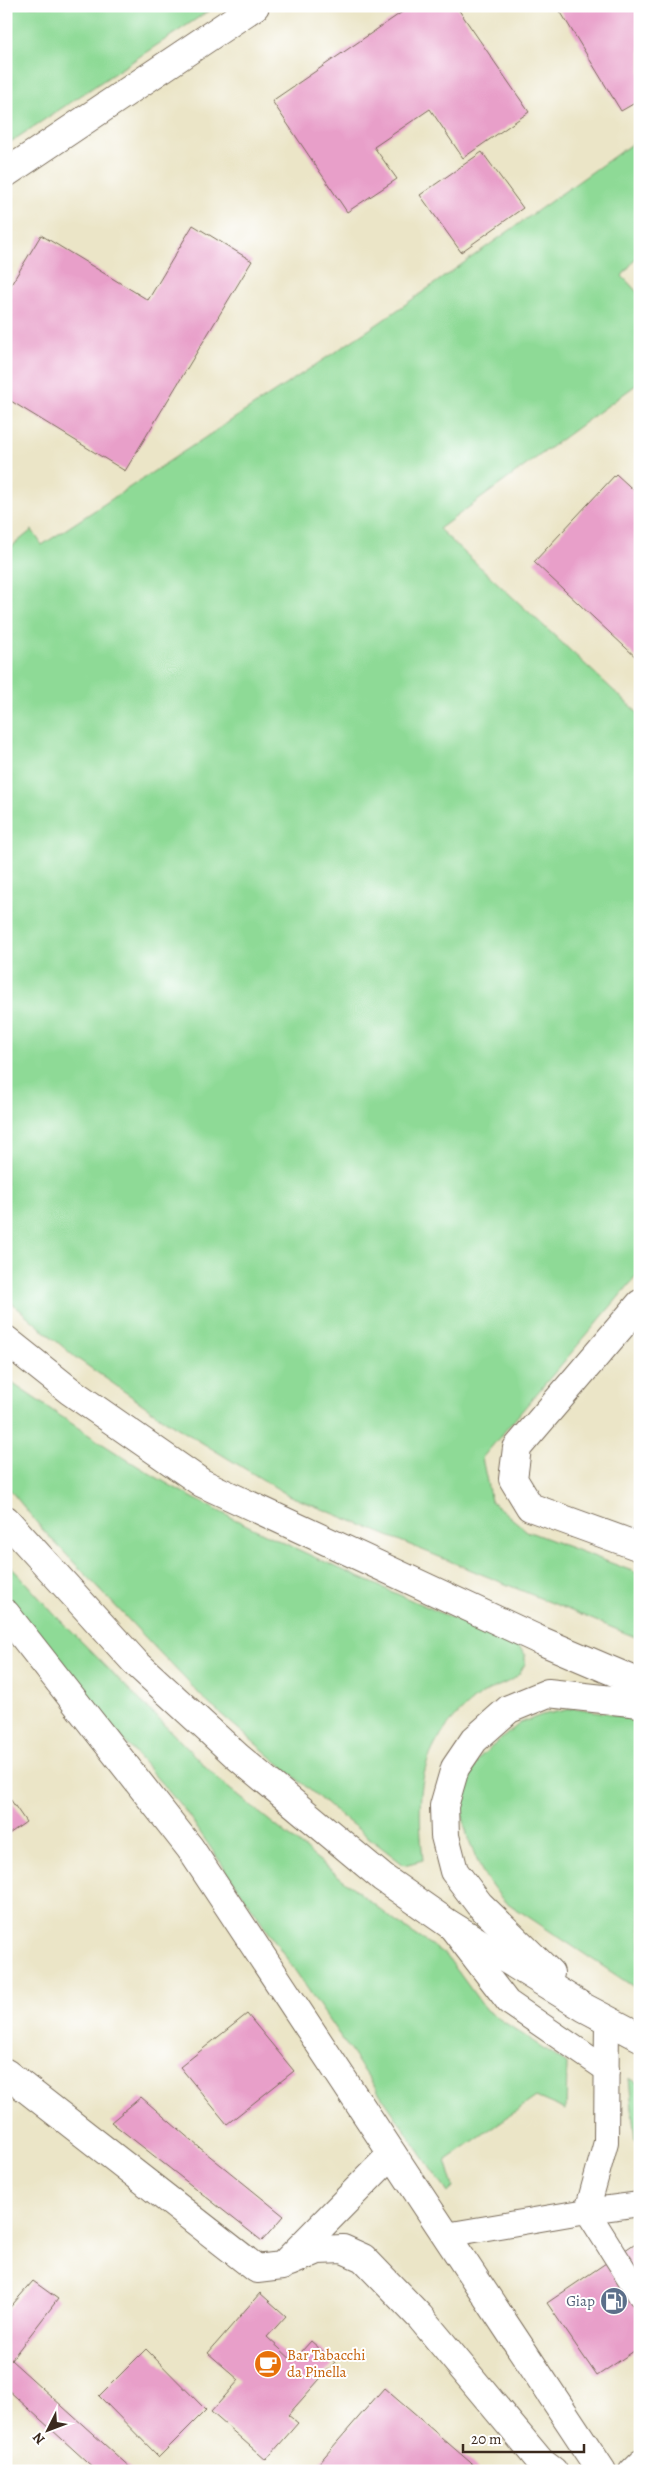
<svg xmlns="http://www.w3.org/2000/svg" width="646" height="2477" font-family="Alegreya,serif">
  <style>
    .green { fill: #8eda96; stroke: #64825a }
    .building { fill: #e89fc9 }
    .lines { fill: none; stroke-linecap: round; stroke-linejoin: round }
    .lane-casing { stroke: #796b59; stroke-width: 26 }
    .street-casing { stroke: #796b59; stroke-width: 30 }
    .secondary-casing { stroke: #796b59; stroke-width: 30 }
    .lane { stroke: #fff; stroke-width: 24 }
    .street { stroke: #fff; stroke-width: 28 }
    .secondary { stroke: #fff; stroke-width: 28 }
    .labels { text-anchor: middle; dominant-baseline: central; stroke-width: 4; stroke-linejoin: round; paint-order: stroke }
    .service-label { font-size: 15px; fill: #4e5e75; stroke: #fff; text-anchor: end }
    .food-label { font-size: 15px; fill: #c56008; stroke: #fff; text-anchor: start }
  </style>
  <rect width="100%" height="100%" fill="#fff"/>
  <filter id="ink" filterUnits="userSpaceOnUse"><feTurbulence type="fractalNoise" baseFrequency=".02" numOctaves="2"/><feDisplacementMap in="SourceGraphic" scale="10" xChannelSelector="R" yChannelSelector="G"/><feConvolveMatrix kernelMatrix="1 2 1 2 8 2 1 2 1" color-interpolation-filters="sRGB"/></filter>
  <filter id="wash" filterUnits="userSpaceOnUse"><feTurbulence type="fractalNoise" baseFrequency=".0096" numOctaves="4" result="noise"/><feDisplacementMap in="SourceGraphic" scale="20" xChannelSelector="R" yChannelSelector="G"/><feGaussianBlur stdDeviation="1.12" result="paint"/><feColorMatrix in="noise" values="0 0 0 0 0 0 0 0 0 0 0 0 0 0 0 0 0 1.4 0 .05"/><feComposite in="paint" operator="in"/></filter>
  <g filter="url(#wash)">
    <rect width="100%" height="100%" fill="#ebe5c7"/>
    <!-- green -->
    <g class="green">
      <polygon points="6,6 216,6 6,145"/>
      <polygon points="640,138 640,253 622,276 640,295 640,382 439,529 640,715 640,1272 482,1458 491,1501 527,1531 640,1574 640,1639 288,1495 168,1422 75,1357 6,1298 6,551 32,530 42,545 379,323"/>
      <path d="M6,1379C68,1421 129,1464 195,1499C300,1554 410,1599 519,1647L525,1654V1664C522,1668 520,1674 516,1677C505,1685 490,1688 479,1696C418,1743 416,1788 423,1860L404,1865L331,1808L208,1703L42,1529L6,1485Z"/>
      <polygon points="6,1561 53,1613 221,1782 396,1922 446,1955 486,2010 567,2064 566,2110 536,2097 446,2160 454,2187 448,2193 184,1809 121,1737 6,1596"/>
      <polygon points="575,1708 607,1713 640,1722 640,1991 503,1900 483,1874 468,1839 462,1812 467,1782 481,1756 520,1723 542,1715"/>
      <polygon points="629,2078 640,2084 640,2148 635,2141"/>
    </g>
    <g id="blocks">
      <!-- building -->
      <g class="building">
        <polygon points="411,6 456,6 529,112 463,158 430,109 374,147 397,179 347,212 272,101"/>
        <polygon points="557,6 640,6 640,100 621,111"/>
        <polygon points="482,152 523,208 461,252 420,195"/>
        <polygon points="193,225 252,261 125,471 6,398 6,293 41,235 148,300"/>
        <polygon points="616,474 640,496 640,661 534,562"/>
        <polygon points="6,1793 26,1822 6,1836"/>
        <polygon points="247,2014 294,2071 227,2124 180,2067"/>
        <polygon points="141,2097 200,2148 284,2216 262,2241 111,2122"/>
        <polygon points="634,2244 640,2253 640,2347 597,2376 547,2303"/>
        <polygon points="33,2281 58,2299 11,2360 134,2471 97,2471 6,2388 6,2312"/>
        <polygon points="260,2293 286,2316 267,2337 293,2361 311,2341 335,2362 288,2415 298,2423 266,2460 211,2412 239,2380 208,2353"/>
        <polygon points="146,2349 206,2410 159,2457 99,2396"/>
        <polygon points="384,2388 470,2462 479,2471 312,2471"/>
      </g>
    </g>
  </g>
  <g filter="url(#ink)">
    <use href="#blocks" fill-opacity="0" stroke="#796b59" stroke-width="1"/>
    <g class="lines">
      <!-- lane casing -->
      <g class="lane-casing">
        <g id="lane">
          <polyline points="451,1928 508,2002 607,2070"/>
          <polyline points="607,2019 606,2142 587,2211 640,2204"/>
          <polyline points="446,2235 587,2211 640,2295"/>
          <polyline points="631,2471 640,2462"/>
        </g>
      </g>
      <!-- street casing -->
      <g class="street-casing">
        <g id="street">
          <polyline points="6,173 255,6"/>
          <polyline points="640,1304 517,1448 513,1479 530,1507 640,1547"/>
          <polyline points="6,1614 190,1848 602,2471"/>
          <polyline points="6,2073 257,2269 282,2266 392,2154"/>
          <polyline points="290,2262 318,2250 343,2249 363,2258 420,2317 541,2462 553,2471"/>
        </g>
      </g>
      <!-- secondary casing -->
      <g class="secondary-casing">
        <g id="secondary">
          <polyline points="6,1340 70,1391 202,1483 537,1639 640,1683"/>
          <polyline points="6,1520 135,1662 238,1757 383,1878 449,1924 585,2008 640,2037"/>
          <polyline points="550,1973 479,1904 454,1871 445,1836 444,1806 455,1768 474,1740 509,1709 548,1693 640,1703"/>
        </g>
      </g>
      <!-- lane -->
      <use href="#lane" class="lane"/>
      <!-- street -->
      <use href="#street" class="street"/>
      <!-- secondary -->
      <use href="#secondary" class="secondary"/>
    </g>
  </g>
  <!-- icons -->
  <defs>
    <g id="fuel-disc" transform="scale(1.4375)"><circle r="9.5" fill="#5c6f8a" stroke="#fff"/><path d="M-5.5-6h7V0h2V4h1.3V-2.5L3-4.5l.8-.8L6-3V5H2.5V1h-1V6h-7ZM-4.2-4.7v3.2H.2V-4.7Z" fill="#fff"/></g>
    <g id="cafe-disc" transform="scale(1.4375)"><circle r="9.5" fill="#e8710a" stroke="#fff"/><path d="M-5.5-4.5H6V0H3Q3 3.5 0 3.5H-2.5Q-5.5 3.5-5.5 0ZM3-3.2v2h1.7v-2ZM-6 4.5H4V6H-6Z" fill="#fff"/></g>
  </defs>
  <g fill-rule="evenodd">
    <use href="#fuel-disc" x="614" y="2301"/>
    <use href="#cafe-disc" x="268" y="2364"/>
  </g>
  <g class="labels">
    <!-- service labels -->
    <g class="service-label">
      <text x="595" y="2301">Giap</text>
    </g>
    <!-- food labels -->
    <g class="food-label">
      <text x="287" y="2355">Bar Tabacchi<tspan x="287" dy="17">da Pinella</tspan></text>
    </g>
  </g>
  <!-- margin -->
  <rect width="646" height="2477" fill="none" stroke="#fff" stroke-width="25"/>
  <!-- north arrow -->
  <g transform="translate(48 2430) rotate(228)" stroke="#ffffff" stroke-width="4" paint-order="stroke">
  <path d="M0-4L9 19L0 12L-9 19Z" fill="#3b2a1e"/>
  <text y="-8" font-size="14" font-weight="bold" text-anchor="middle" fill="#3b2a1e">N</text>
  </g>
  <!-- scale -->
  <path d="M463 2444v8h121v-8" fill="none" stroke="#3b2a1e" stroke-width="2.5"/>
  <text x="471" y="2444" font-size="15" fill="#3b2a1e" stroke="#ffffff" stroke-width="4" paint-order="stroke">20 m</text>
</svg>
